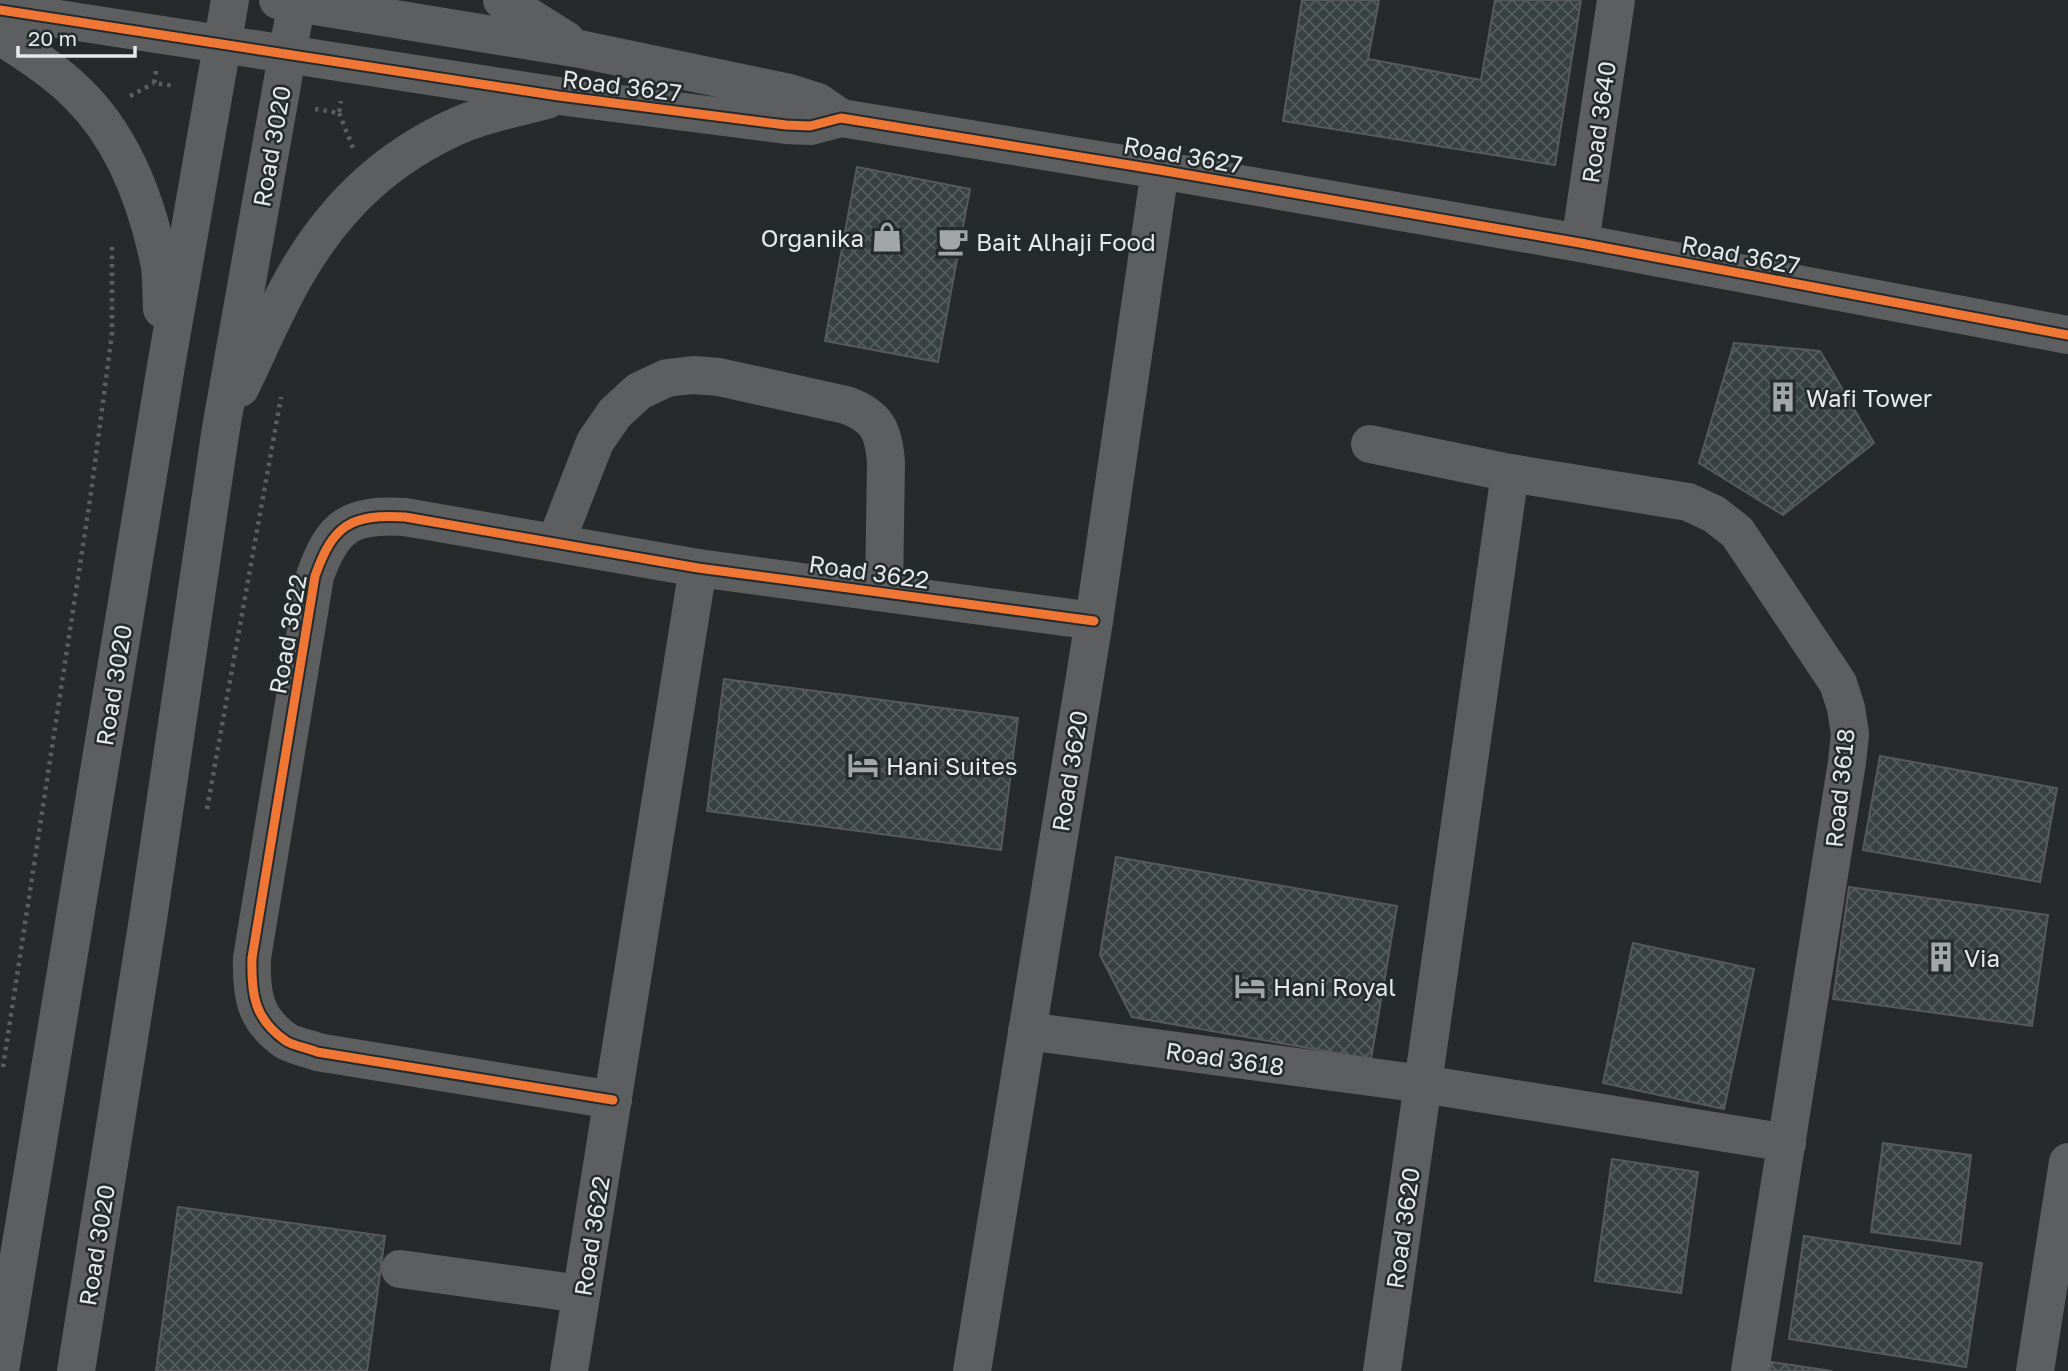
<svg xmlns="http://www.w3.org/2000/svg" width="2068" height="1371" font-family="'Golos Text',sans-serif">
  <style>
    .building { fill: url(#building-cross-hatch); stroke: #57595a; stroke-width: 2 }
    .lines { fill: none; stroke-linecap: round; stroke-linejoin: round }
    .path { stroke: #5c5e5e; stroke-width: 4.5; stroke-dasharray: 3.5 5; stroke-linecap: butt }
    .minor { stroke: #5c5e5f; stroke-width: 38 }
    .cycleway-casing { stroke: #252b2d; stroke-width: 13 }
    .cycleway { stroke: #f07635; stroke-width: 9 }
    .labels { text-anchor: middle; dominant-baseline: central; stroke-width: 5; stroke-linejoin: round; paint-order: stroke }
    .street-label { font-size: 24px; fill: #e6e9eb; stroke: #252b2d }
    .poi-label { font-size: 24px; fill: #e6e9eb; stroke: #252b2d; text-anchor: start }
  </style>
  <defs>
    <pattern id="building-cross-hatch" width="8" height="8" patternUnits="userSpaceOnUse" patternTransform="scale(1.75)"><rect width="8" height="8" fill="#384142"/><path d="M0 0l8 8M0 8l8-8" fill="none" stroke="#555c5d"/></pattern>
  </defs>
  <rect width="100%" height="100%" fill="#272a2b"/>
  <!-- building -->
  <g class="building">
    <polygon points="1302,0 1379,0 1368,59 1481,80 1495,0 1581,0 1555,165 1283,121"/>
    <polygon points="857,167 970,189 938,362 825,341"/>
    <polygon points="1734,343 1820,351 1874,443 1783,515 1699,463"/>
    <polygon points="724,679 1018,718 1001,850 707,811"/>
    <polygon points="1880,756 2057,788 2040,882 1863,850"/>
    <polygon points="1116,857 1397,906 1371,1059 1132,1017 1100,955"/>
    <polygon points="1849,887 2048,915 2032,1026 1833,999"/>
    <polygon points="1633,943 1754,969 1724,1109 1603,1083"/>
    <polygon points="1883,1143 1971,1155 1960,1244 1871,1232"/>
    <polygon points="1612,1159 1698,1172 1681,1293 1595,1281"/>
    <polygon points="178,1207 385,1236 367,1371 156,1371"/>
    <polygon points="1804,1236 1982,1263 1966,1367 1789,1339"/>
    <polygon points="1771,1362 1832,1371 1770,1371"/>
  </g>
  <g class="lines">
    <!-- path -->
    <g class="path">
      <polyline points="156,71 154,83 175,86"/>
      <polyline points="130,96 154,83"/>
      <polyline points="315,109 339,113 341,101"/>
      <polyline points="339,113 353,148"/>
      <polyline points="207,809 281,397"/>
      <polyline points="3,1067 91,493 112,333 112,245"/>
    </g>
    <!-- minor -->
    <g class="minor">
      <polyline points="278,0 580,49 790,93 818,102 841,118"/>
      <polyline points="502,0 566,40"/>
      <polyline points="0,10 559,96 786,125 810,126 841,118 1160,170 1580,243 2068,335"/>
      <path d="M0,36C27,53 55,71 78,94C123,138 146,199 159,261C162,276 161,293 162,309"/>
      <polyline points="1580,243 1616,0"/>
      <path d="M240,388C260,348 278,302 302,264C340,202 389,157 455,127C483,114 517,108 547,100"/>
      <polyline points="1370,444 1510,473 1688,502 1714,514 1737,532 1838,683 1846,708 1850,734 1847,762 1750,1371"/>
      <path d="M556,542L595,442L615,413L639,391L667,378L693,375L719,377L846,405C877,416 884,431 886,463L884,592"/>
      <polyline points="1027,1031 1423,1084 1787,1143"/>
      <path d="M613,1100L317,1052C308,1048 294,1046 286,1041C254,1019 251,994 252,958L315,576C333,525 350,514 405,517L698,568L1094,621"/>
      <polyline points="400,1269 581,1294"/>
      <polyline points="0,1371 166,366 230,0"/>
      <polyline points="76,1371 148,919 221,428 297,0"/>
      <polyline points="569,1371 698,568"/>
      <polyline points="972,1371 1094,621 1160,170"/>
      <polyline points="1382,1371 1510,473"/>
      <polyline points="2035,1371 2068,1162"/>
    </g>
    <!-- cycleway casing -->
    <g class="cycleway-casing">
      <g id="cycleway">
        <polyline points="0,10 559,96 786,125 810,126 841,118 1160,170 1580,243 2068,335"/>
        <path d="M613,1100L317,1052C308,1048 294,1046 286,1041C254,1019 251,994 252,958L315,576C333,525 350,514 405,517L698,568L1094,621"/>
      </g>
    </g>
    <!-- cycleway -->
    <use href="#cycleway" class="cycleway"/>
  </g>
  <!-- icons -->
  <defs>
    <g id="shop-bare" transform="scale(2.415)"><path d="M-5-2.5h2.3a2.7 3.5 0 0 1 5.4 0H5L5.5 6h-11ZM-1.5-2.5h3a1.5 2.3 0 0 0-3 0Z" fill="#a3a6a8" stroke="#252b2d" stroke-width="2.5" paint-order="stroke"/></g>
    <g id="cafe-bare" transform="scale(2.415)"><path d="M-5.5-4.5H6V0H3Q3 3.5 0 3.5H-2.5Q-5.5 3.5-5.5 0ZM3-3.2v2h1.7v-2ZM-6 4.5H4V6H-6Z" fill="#a3a6a8" stroke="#252b2d" stroke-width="2.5" paint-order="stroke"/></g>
    <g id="building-bare" transform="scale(2.415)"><path d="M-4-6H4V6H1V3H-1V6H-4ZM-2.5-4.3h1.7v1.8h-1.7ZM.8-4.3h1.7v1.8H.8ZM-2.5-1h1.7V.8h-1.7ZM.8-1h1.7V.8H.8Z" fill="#a3a6a8" stroke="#252b2d" stroke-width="2.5" paint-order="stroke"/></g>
    <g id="hotel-bare" transform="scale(2.415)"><path d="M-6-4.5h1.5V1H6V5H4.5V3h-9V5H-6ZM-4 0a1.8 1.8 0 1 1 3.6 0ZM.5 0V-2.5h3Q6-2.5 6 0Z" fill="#a3a6a8" stroke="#252b2d" stroke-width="2.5" paint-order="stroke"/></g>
  </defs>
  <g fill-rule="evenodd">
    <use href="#shop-bare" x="887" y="237"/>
    <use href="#cafe-bare" x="953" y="241"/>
    <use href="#building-bare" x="1783" y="397"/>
    <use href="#hotel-bare" x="863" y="765"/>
    <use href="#building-bare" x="1941" y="957"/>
    <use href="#hotel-bare" x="1250" y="986"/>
  </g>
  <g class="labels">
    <!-- street labels -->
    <g class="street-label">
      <text transform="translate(622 85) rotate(7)">Road 3627</text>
      <text transform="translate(1598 122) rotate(-82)">Road 3640</text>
      <text transform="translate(271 146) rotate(-80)">Road 3020</text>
      <text transform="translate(1183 154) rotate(10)">Road 3627</text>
      <text transform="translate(1741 254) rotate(11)">Road 3627</text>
      <text transform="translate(869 571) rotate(8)">Road 3622</text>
      <text transform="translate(287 634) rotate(-80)">Road 3622</text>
      <text transform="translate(113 685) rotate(-81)">Road 3020</text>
      <text transform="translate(1069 771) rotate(-81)">Road 3620</text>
      <text transform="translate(1839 788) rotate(-84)">Road 3618</text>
      <text transform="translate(1225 1058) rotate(8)">Road 3618</text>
      <text transform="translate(1402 1228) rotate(-82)">Road 3620</text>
      <text transform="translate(591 1236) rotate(-81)">Road 3622</text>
      <text transform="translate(96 1245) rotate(-81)">Road 3020</text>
    </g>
    <!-- poi labels -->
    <g class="poi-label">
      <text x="864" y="237" text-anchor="end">Organika</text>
      <text x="976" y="241">Bait Alhaji Food</text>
      <text x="1806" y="397">Wafi Tower</text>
      <text x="886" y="765">Hani Suites</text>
      <text x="1964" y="957">Via</text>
      <text x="1273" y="986">Hani Royal</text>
    </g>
  </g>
  <!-- scale -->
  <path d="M18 46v10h117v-10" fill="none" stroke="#e6e9eb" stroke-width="3.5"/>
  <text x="28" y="46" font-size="21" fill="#e6e9eb" stroke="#252b2d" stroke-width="5" paint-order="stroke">20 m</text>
</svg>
